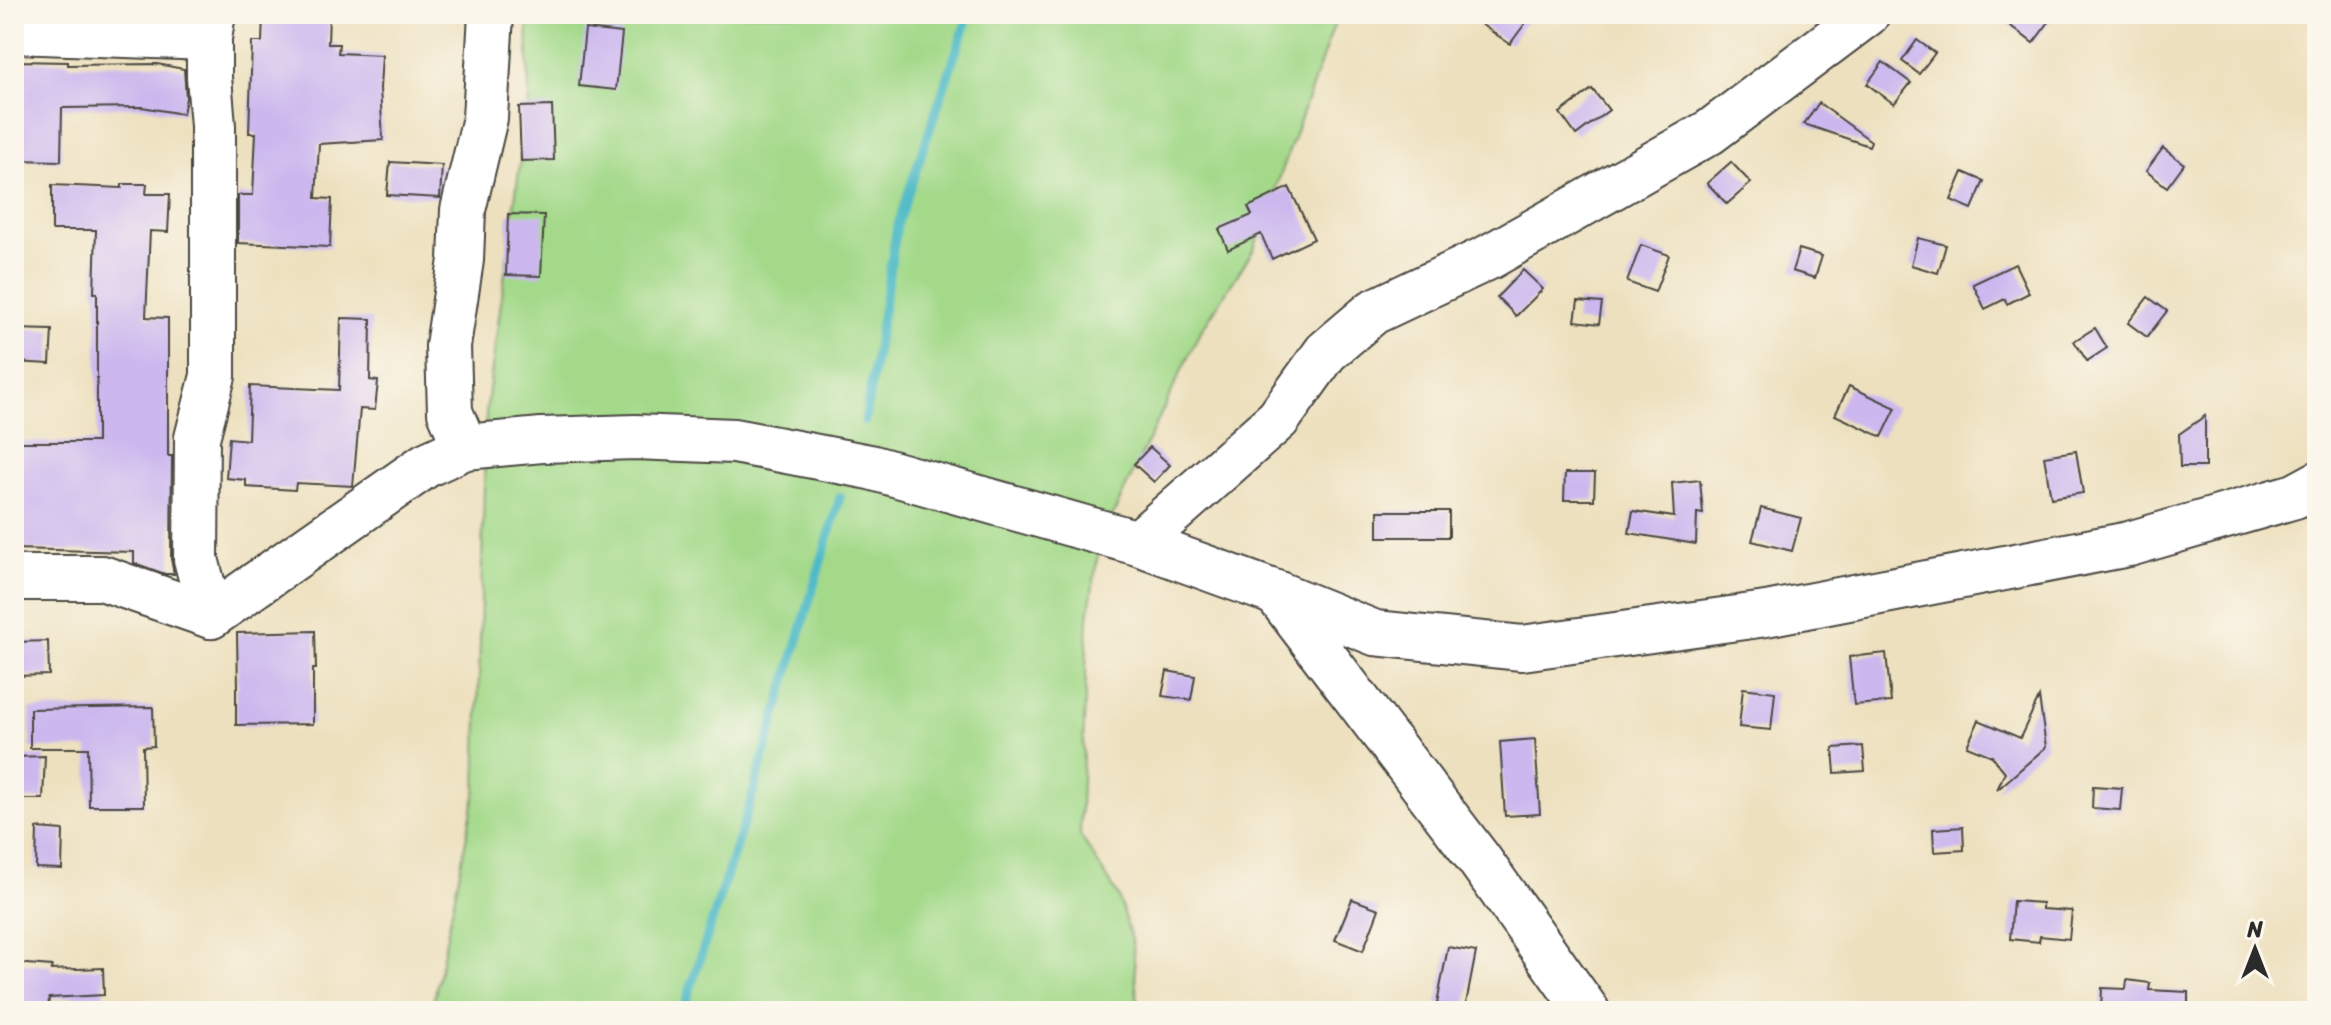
<svg xmlns="http://www.w3.org/2000/svg" width="2331" height="1025" font-family="Sriracha,sans-serif">
  <style>
    .green { fill: #a3d989; stroke: #67825a; stroke-width: 2 }
    .lines { fill: none; stroke-linecap: round; stroke-linejoin: round }
    .stream { stroke: #4dbac6; stroke-width: 9 }
    .building { fill: #ccb8ee }
    .minor-casing { stroke: #484641; stroke-width: 48 }
    .minor { stroke: #fff; stroke-width: 44 }
  </style>
  <rect width="100%" height="100%" fill="#fbf7ec"/>
  <filter id="ink" filterUnits="userSpaceOnUse"><feTurbulence type="fractalNoise" baseFrequency=".0125" numOctaves="2"/><feDisplacementMap in="SourceGraphic" scale="16" xChannelSelector="R" yChannelSelector="G"/><feConvolveMatrix kernelMatrix="1 2 1 2 8 2 1 2 1" color-interpolation-filters="sRGB"/></filter>
  <filter id="wash" filterUnits="userSpaceOnUse"><feTurbulence type="fractalNoise" baseFrequency=".006" numOctaves="4" result="noise"/><feDisplacementMap in="SourceGraphic" scale="32" xChannelSelector="R" yChannelSelector="G"/><feGaussianBlur stdDeviation="1.8" result="paint"/><feColorMatrix in="noise" values="0 0 0 0 0 0 0 0 0 0 0 0 0 0 0 0 0 1.4 0 .05"/><feComposite in="paint" operator="in"/></filter>
  <g filter="url(#wash)">
    <rect width="100%" height="100%" fill="#ede0be"/>
    <!-- green -->
    <polygon class="green" points="527,14 1338,14 1254,249 1199,334 1100,542 1088,617 1080,835 1118,895 1133,945 1138,1011 429,1011 435,995 476,790 486,412 529,97"/>
    <g class="lines">
      <!-- stream -->
      <g class="stream">
        <polyline points="865,421 897,226 969,14"/>
        <polyline points="683,1011 750,803 840,497"/>
      </g>
    </g>
    <g id="blocks">
      <!-- building -->
      <g class="building">
        <polygon points="263,14 329,14 328,44 339,44 338,53 382,55 380,88 383,140 319,144 316,198 332,199 330,247 238,243 238,195 253,195 256,133 249,133 252,42 262,42"/>
        <polygon points="1466,14 1532,14 1510,44"/>
        <polygon points="1995,14 2055,14 2033,43"/>
        <polygon points="585,29 622,33 616,90 579,86"/>
        <polygon points="1917,40 1935,53 1919,74 1902,61"/>
        <polygon points="14,61 68,62 68,65 157,64 184,69 186,98 183,114 142,107 62,108 61,161 14,160"/>
        <polygon points="1883,62 1911,83 1894,104 1867,84"/>
        <polygon points="1592,89 1609,110 1576,135 1560,113"/>
        <polygon points="1819,103 1871,141 1869,146 1804,124"/>
        <polygon points="552,106 554,160 521,161 519,107"/>
        <polygon points="2163,148 2184,164 2167,187 2146,171"/>
        <polygon points="390,162 442,165 440,198 387,195"/>
        <polygon points="1731,162 1751,183 1727,204 1707,183"/>
        <polygon points="1963,172 1984,181 1972,209 1951,200"/>
        <polygon points="122,184 147,184 146,194 170,194 168,232 150,231 146,317 168,318 168,456 172,456 171,559 174,574 165,574 134,563 134,552 14,549 14,442 97,442 97,293 94,293 96,230 52,230 52,185 122,188"/>
        <polygon points="1289,187 1314,239 1272,259 1261,234 1228,250 1219,229 1252,215 1248,207"/>
        <polygon points="508,214 544,215 541,276 506,275"/>
        <polygon points="1918,238 1946,245 1938,273 1911,265"/>
        <polygon points="1641,245 1669,255 1655,292 1627,282"/>
        <polygon points="1799,249 1822,256 1815,278 1792,271"/>
        <polygon points="2015,264 2029,293 2007,304 2005,299 1985,309 1973,284"/>
        <polygon points="1523,270 1543,289 1516,316 1497,297"/>
        <polygon points="2148,297 2167,311 2147,337 2128,323"/>
        <polygon points="1578,301 1602,303 1599,324 1575,321"/>
        <polygon points="341,318 371,319 370,380 378,381 375,410 360,409 353,486 296,483 295,490 246,487 246,480 226,478 229,438 248,440 250,386 339,390"/>
        <polygon points="2095,328 2107,348 2087,361 2074,341"/>
        <polygon points="14,329 52,330 50,364 14,362"/>
        <polygon points="1849,386 1896,408 1882,437 1835,415"/>
        <polygon points="2205,416 2205,467 2180,467 2179,434"/>
        <polygon points="1150,447 1170,465 1154,482 1134,464"/>
        <polygon points="2076,451 2083,493 2051,498 2044,456"/>
        <polygon points="1565,473 1595,473 1594,500 1564,500"/>
        <polygon points="1700,480 1703,514 1697,513 1696,544 1629,533 1633,511 1674,517 1672,483"/>
        <polygon points="1761,508 1801,518 1792,551 1752,541"/>
        <rect x="1378" y="511" width="71" height="26"/>
        <polygon points="315,631 316,669 313,669 313,724 236,725 236,688 238,688 237,633"/>
        <polygon points="48,641 49,675 14,676 14,642"/>
        <polygon points="1886,653 1891,702 1854,705 1849,657"/>
        <polygon points="1167,671 1195,676 1191,700 1162,696"/>
        <polygon points="1743,688 1775,692 1771,730 1739,727"/>
        <polygon points="2039,697 2046,747 1997,790 2005,772 1992,756 1967,746 1979,720 2020,738"/>
        <polygon points="153,707 154,746 143,747 144,806 89,806 88,748 30,748 30,709"/>
        <polygon points="1535,739 1540,814 1505,816 1500,742"/>
        <polygon points="1863,746 1865,771 1835,773 1833,748"/>
        <polygon points="45,756 43,799 14,799 14,757"/>
        <polygon points="2093,786 2122,788 2120,810 2092,808"/>
        <polygon points="1963,827 1964,850 1934,852 1933,829"/>
        <polygon points="37,828 63,830 62,869 36,868"/>
        <polygon points="1352,899 1379,909 1363,951 1335,940"/>
        <polygon points="2013,901 2042,903 2042,909 2072,911 2069,939 2040,936 2039,942 2010,939"/>
        <polygon points="1448,947 1476,952 1465,1009 1437,1004"/>
        <polygon points="14,963 52,966 51,970 103,968 104,995 49,998 48,1009 14,1006"/>
        <polygon points="2127,980 2150,983 2149,990 2188,992 2188,1011 2101,1010 2102,988 2126,989"/>
      </g>
    </g>
  </g>
  <g filter="url(#ink)">
    <use href="#blocks" fill-opacity="0" stroke="#484641" stroke-width="2"/>
    <g class="lines">
      <!-- minor casing -->
      <g class="minor-casing">
        <g id="minor">
          <polyline points="14,31 209,38 213,14"/>
          <polyline points="209,38 209,77 213,126 213,376 197,438 196,559 211,616"/>
          <polyline points="465,447 450,412 448,346 461,260 463,210 485,118 491,14"/>
          <polyline points="1138,543 1278,419 1326,352 1373,312 1489,257 1710,132 1867,14"/>
          <polyline points="14,578 102,578 211,616 426,465 465,447 542,440 635,437 734,441 870,467 1138,543 1276,593 1375,633 1522,648 1766,614 2129,544 2295,496 2317,484"/>
          <polyline points="1276,593 1478,858 1587,1011"/>
        </g>
      </g>
      <!-- minor -->
      <use href="#minor" class="minor"/>
    </g>
  </g>
  <!-- margin -->
  <rect width="2331" height="1025" fill="none" stroke="#fbf7ec" stroke-width="48"/>
  <!-- north arrow -->
  <g transform="translate(2255 949)" stroke="#fbf7ec" stroke-width="6" paint-order="stroke">
  <path d="M0-6L14 30L0 20L-14 30Z" fill="#2b2b2b"/>
  <text y="-12" font-size="22" font-weight="bold" text-anchor="middle" fill="#2b2b2b">N</text>
  </g>
</svg>
